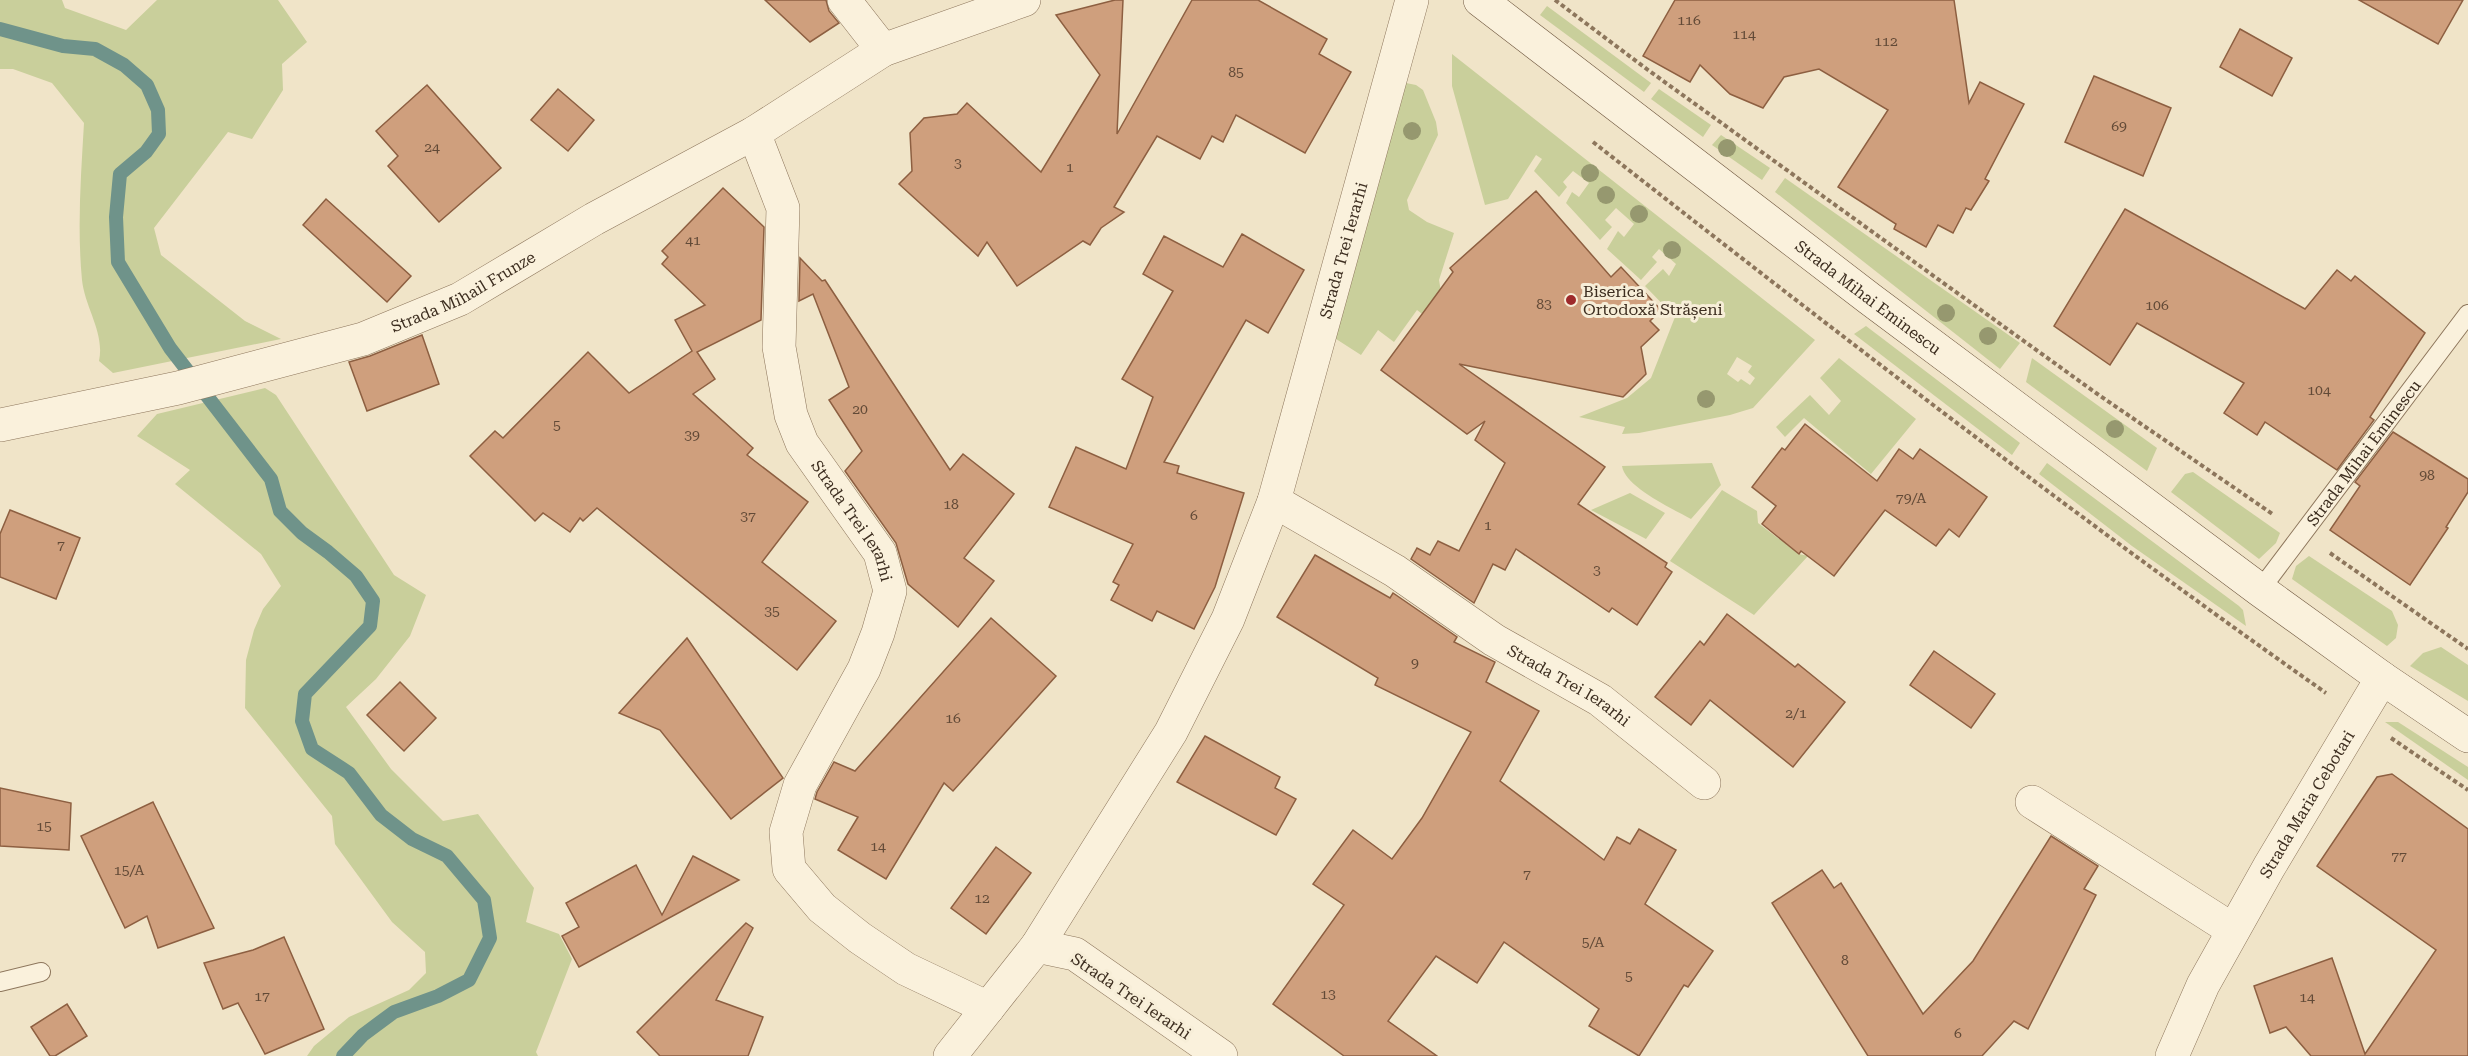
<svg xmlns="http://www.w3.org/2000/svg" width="2468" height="1056" font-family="'Roboto Serif',serif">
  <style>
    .green { fill: #c9cf9b; fill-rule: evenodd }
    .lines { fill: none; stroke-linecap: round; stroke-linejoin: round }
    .stream { stroke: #6f938a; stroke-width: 14 }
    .building { fill: #cf9f7d; stroke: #8d5f41; stroke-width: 1.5 }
    .service-casing { stroke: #8d765c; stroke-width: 20 }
    .minor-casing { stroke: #8d765c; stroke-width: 34 }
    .secondary-casing { stroke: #6f573f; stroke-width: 34 }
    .path { stroke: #8d765c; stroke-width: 4; stroke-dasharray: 4.5 3; stroke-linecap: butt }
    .service { stroke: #faf1dc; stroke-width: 18 }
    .minor { stroke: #faf1dc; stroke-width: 33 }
    .secondary { stroke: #faf1dc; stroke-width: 33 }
    .tree { fill: #96986f }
    .poi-dot { fill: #9e2a2b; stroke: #f7eed8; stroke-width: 2 }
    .labels { text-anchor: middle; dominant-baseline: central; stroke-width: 6; stroke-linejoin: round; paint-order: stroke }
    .number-label { font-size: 14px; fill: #624a37 }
    .street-label { font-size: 16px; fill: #3d2e20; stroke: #f7eed8 }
    .poi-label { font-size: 16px; fill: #3d2e20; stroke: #f7eed8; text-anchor: start }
  </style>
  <rect width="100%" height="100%" fill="#f0e4c8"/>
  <!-- green -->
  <g class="green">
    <path d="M0,0H62L65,8L126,30L157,0H278L307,42L282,64L283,90L252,139L228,132L154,228L161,255L245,321L281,339L113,373L99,361C105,333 85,308 82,280C77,228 81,175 84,123L52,83L13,69H0Z"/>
    <polygon points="1547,6 1651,83 1644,92 1540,15"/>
    <path d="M1452,54L1815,340L1753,408L1730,415L1639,433L1622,434L1625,427L1579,417L1627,398L1651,378L1675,317L1645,286L1663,269L1669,276L1676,264L1659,249L1652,257L1657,262L1641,280L1607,249L1618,231L1624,237L1634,224L1616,208L1605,220L1612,227L1600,240L1566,203L1572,192L1579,197L1589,183L1573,171L1563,182L1567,187L1559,197L1534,171L1542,159L1536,155L1508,199L1485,205L1452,86ZM1737,357L1752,366L1748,372L1755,378L1750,385L1741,379L1738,382L1727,374Z"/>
    <polygon points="1406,83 1416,85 1423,90 1436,122 1438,135 1407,200 1409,210 1427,222 1454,233 1439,280 1447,328 1444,331 1417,310 1394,342 1378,330 1361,355 1333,337"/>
    <polygon points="1659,89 1711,125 1703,137 1651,99"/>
    <polygon points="1721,135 1770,168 1762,180 1712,145"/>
    <polygon points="1785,178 2020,343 2000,369 1775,192"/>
    <polygon points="1866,326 2020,443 2012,455 1854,334"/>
    <polygon points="1839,358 1916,419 1871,474 1804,418 1785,437 1776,427 1810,395 1829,415 1841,401 1820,378"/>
    <polygon points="2032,358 2157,448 2147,471 2026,382"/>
    <polygon points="265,388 276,395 394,575 426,595 410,636 376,679 346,707 391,769 443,821 478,814 534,888 526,922 559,934 572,959 536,1052 538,1056 307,1056 314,1046 349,1017 409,990 426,973 425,952 392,922 335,844 332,816 245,708 246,660 254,630 263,609 281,586 261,554 175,484 190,470 137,436 157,414"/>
    <path d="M1712,463L1721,485L1691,519C1673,509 1625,487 1622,466Z"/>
    <polygon points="2047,463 2239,606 2243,610 2246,626 2132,546 2039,474"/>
    <polygon points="2193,472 2280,533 2276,543 2259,559 2171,492 2185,474"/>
    <polygon points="1722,490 1757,511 1758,523 1799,554 1808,556 1754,615 1670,561"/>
    <polygon points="1630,493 1665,513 1646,539 1591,510"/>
    <polygon points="2309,556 2392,611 2398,625 2396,638 2387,646 2292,579 2296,566"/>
    <polygon points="2441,647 2468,665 2468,701 2410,666 2423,653"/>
    <polygon points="2398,722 2468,767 2468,780 2385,722"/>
  </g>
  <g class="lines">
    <!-- stream -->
    <polyline class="stream" points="0,29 63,46 95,49 124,65 147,85 158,110 159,134 146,152 120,174 116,217 118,262 170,348 271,479 280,511 302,533 328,552 356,576 373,601 370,626 305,694 302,721 312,749 349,773 381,815 412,839 447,856 484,900 490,938 469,980 438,996 394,1012 363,1035 343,1056"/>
  </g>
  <!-- building -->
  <g class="building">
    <polygon points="765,0 826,0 829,11 839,23 810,42"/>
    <polygon points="1115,0 1123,0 1117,134 1192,0 1258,0 1327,39 1319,54 1351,72 1305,153 1236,115 1223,142 1212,136 1200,159 1157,136 1114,207 1124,212 1101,228 1090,245 1083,241 1017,286 987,242 978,256 899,184 912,171 910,133 924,118 957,114 967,103 1041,172 1100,75 1056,15"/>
    <polygon points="1675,0 1954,0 1969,103 1980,82 2024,104 1985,179 1989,181 1971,210 1966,208 1953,233 1938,225 1926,247 1894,229 1896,224 1838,187 1888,110 1819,69 1784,77 1763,108 1730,94 1700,65 1690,82 1643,56"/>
    <polygon points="2359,0 2463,0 2438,44"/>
    <polygon points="2240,29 2292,58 2272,96 2220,67"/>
    <polygon points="2094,76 2171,108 2143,176 2065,142"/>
    <polygon points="427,85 501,168 439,222 388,166 398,156 376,131"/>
    <polygon points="558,89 594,120 568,151 531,120"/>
    <polygon points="723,188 764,227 761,320 697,352 715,379 693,394 753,448 747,455 808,502 762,562 836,621 797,670 597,508 583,521 580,518 570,532 543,513 535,521 470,456 495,431 503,438 588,352 629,393 692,351 675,320 705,305 662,264 668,257 662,251"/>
    <polygon points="1536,191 1611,277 1621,267 1661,310 1650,321 1659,330 1641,347 1646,374 1623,397 1459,364 1605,467 1578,504 1667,563 1665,567 1672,572 1637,625 1612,608 1609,612 1516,549 1505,570 1493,564 1474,603 1411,559 1417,548 1430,555 1438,541 1459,551 1505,463 1475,440 1485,421 1467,434 1381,370 1453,272 1450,268"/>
    <polygon points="326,199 411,276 387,302 303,225"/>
    <polygon points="2125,209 2305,309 2337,270 2351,281 2355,276 2425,333 2370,417 2374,420 2337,470 2265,422 2257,435 2224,413 2244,383 2137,323 2110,365 2054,326"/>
    <polygon points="1242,234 1304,270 1268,333 1246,320 1164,462 1179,466 1177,473 1244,493 1215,587 1194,629 1157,611 1152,621 1111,600 1119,585 1113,582 1133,544 1049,507 1076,447 1126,469 1153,397 1122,379 1173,291 1143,274 1164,236 1223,267"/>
    <polygon points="800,258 822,281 825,280 950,470 963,454 1014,494 964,558 994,581 958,627 908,584 896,543 845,471 862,451 829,400 849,387 813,294 799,301"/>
    <polygon points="422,335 439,384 367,411 349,362 370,356"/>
    <polygon points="1805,424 1877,481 1899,449 1913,459 1920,449 1987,497 1959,537 1949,529 1936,546 1885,510 1834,576 1801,551 1799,554 1762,524 1776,506 1752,487 1782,448 1785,450"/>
    <polygon points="2393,432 2468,479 2468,492 2446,527 2448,528 2410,585 2330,530 2360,486 2355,482"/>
    <polygon points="10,510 80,538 56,599 0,577 0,534"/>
    <polygon points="1315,555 1390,598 1393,593 1457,637 1454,642 1495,662 1486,682 1539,711 1500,781 1604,860 1617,837 1630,844 1639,829 1676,850 1645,904 1713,951 1688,987 1684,985 1639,1056 1589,1026 1599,1009 1504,942 1477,983 1436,956 1388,1021 1437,1056 1344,1056 1273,1004 1344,905 1313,884 1353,830 1392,859 1422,818 1471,732 1375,685 1378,678 1277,617"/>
    <polygon points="1727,614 1795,667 1798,664 1845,702 1793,767 1710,700 1691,725 1655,697 1700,641 1704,645"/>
    <polygon points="991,618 1056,676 953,791 944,783 886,879 838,850 858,817 815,799 817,792 834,762 855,771"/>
    <polygon points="687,638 783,778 731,819 660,730 619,713"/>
    <polygon points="1934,651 1995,694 1971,728 1910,685"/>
    <polygon points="400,682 436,718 404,751 367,715"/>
    <polygon points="1205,736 1280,777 1275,788 1296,799 1276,835 1177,782"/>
    <polygon points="2392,774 2468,829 2468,1056 2311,1056 2286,1027 2270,1033 2254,986 2332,958 2365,1054 2436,950 2317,866 2377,777"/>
    <polygon points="0,788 71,803 69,850 0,846"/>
    <polygon points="153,802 214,928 158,948 147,916 125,928 81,836"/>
    <polygon points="2051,836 2098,866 2084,889 2096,895 2028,1029 2014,1021 1982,1056 1868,1056 1772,903 1822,870 1834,888 1841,883 1923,1014 1973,961"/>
    <polygon points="996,847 1031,873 986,934 951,908"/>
    <polygon points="693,856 739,880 579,967 562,936 579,927 566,903 636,865 662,915"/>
    <polygon points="746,923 753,928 716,1000 763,1017 748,1056 660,1056 637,1032"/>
    <polygon points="284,937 324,1029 265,1054 238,1003 223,1009 204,963 253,950"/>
    <polygon points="67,1004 87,1036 55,1056 50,1056 31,1027"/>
  </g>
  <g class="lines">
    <!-- service casing -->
    <g class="service-casing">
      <g id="service">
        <path id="s1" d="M2260,590L2468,314"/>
        <polyline points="0,982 41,972"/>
      </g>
    </g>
    <!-- minor casing -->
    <g class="minor-casing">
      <g id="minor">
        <polyline points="844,0 883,50"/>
        <path id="s2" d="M754,133L783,208L779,347L791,415L802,443L880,553L890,591L878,633L864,669L800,785L786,832L789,869L822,908L860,938L906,969L988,1008"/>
        <path id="s3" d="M0,425L178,388L363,339L460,299L594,219L754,133L883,50L1024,0"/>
        <path id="s4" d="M1274,501L1395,571L1494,640L1600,700L1704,783"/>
        <polyline points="2032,802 2233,930"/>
        <polyline points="1037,946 1075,954 1221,1056"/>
        <path id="s5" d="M950,1056L1037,946L1171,732L1228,619L1274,501L1412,0"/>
        <path id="s6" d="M2172,1056L2203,985L2269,867L2382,678"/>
      </g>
    </g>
    <!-- secondary casing -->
    <g class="secondary-casing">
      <g id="secondary">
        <path id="s7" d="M1480,0L1870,299L2260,590L2382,678L2468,736"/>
      </g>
    </g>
    <!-- path -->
    <g class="path">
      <polyline points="1555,0 1648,70 2096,393 2274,515"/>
      <path d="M1593,142C1834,331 2076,517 2326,693"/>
      <polyline points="2330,553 2468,649"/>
      <polyline points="2391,738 2468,790"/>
    </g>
    <!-- service -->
    <use href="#service" class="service"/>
    <!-- minor -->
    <use href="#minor" class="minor"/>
    <!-- secondary -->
    <use href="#secondary" class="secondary"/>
  </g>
  <!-- trees -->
  <g class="tree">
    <circle cx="1412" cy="131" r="9"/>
    <circle cx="1727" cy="148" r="9"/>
    <circle cx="1590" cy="173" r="9"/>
    <circle cx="1606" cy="195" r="9"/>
    <circle cx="1639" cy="214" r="9"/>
    <circle cx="1672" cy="250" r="9"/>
    <circle cx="1946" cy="313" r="9"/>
    <circle cx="1988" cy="336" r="9"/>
    <circle cx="1706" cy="399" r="9"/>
    <circle cx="2115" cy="429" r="9"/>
  </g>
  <!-- markers -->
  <circle class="poi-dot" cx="1571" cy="300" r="6"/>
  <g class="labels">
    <!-- number labels -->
    <g class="number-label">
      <text x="1689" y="20">116</text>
      <text x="1744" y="34">114</text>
      <text x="1886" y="41">112</text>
      <text x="1236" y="72">85</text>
      <text x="2119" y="126">69</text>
      <text x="432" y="147">24</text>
      <text x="958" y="163">3</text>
      <text x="1070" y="167">1</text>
      <text x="693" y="240">41</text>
      <text x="1544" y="304">83</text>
      <text x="2157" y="305">106</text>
      <text x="2319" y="390">104</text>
      <text x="860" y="409">20</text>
      <text x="557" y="425">5</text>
      <text x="692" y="435">39</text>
      <text x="2427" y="475">98</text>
      <text x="1911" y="498">79/A</text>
      <text x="951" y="504">18</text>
      <text x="1194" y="515">6</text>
      <text x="748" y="516">37</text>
      <text x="1488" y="525">1</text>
      <text x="61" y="545">7</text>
      <text x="1597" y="570">3</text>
      <text x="772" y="611">35</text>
      <text x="1415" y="663">9</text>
      <text x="1796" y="713">2/1</text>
      <text x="953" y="718">16</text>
      <text x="44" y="826">15</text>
      <text x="878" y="846">14</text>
      <text x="2399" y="856">77</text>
      <text x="129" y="870">15/A</text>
      <text x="1527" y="874">7</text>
      <text x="982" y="898">12</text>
      <text x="1593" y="942">5/A</text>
      <text x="1845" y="960">8</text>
      <text x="1629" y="976">5</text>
      <text x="1328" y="994">13</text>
      <text x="262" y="996">17</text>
      <text x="2307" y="997">14</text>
      <text x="1958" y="1033">6</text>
    </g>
    <!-- street labels -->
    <g class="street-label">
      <text stroke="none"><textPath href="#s5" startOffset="906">Strada Trei Ierarhi</textPath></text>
      <text stroke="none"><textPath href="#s3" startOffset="484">Strada Mihail Frunze</textPath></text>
      <text stroke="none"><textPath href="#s7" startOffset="489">Strada Mihai Eminescu</textPath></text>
      <text stroke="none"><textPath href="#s1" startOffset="172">Strada Mihai Eminescu</textPath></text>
      <text stroke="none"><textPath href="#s2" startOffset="412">Strada Trei Ierarhi</textPath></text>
      <text stroke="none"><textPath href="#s4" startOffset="348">Strada Trei Ierarhi</textPath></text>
      <text stroke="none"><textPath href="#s6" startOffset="286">Strada Maria Cebotari</textPath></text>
      <text transform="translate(1131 996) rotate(34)">Strada Trei Ierarhi</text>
    </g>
    <!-- poi labels -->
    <g class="poi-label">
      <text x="1583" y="291">Biserica<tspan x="1583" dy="18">Ortodoxă Strășeni</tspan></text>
    </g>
  </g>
</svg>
